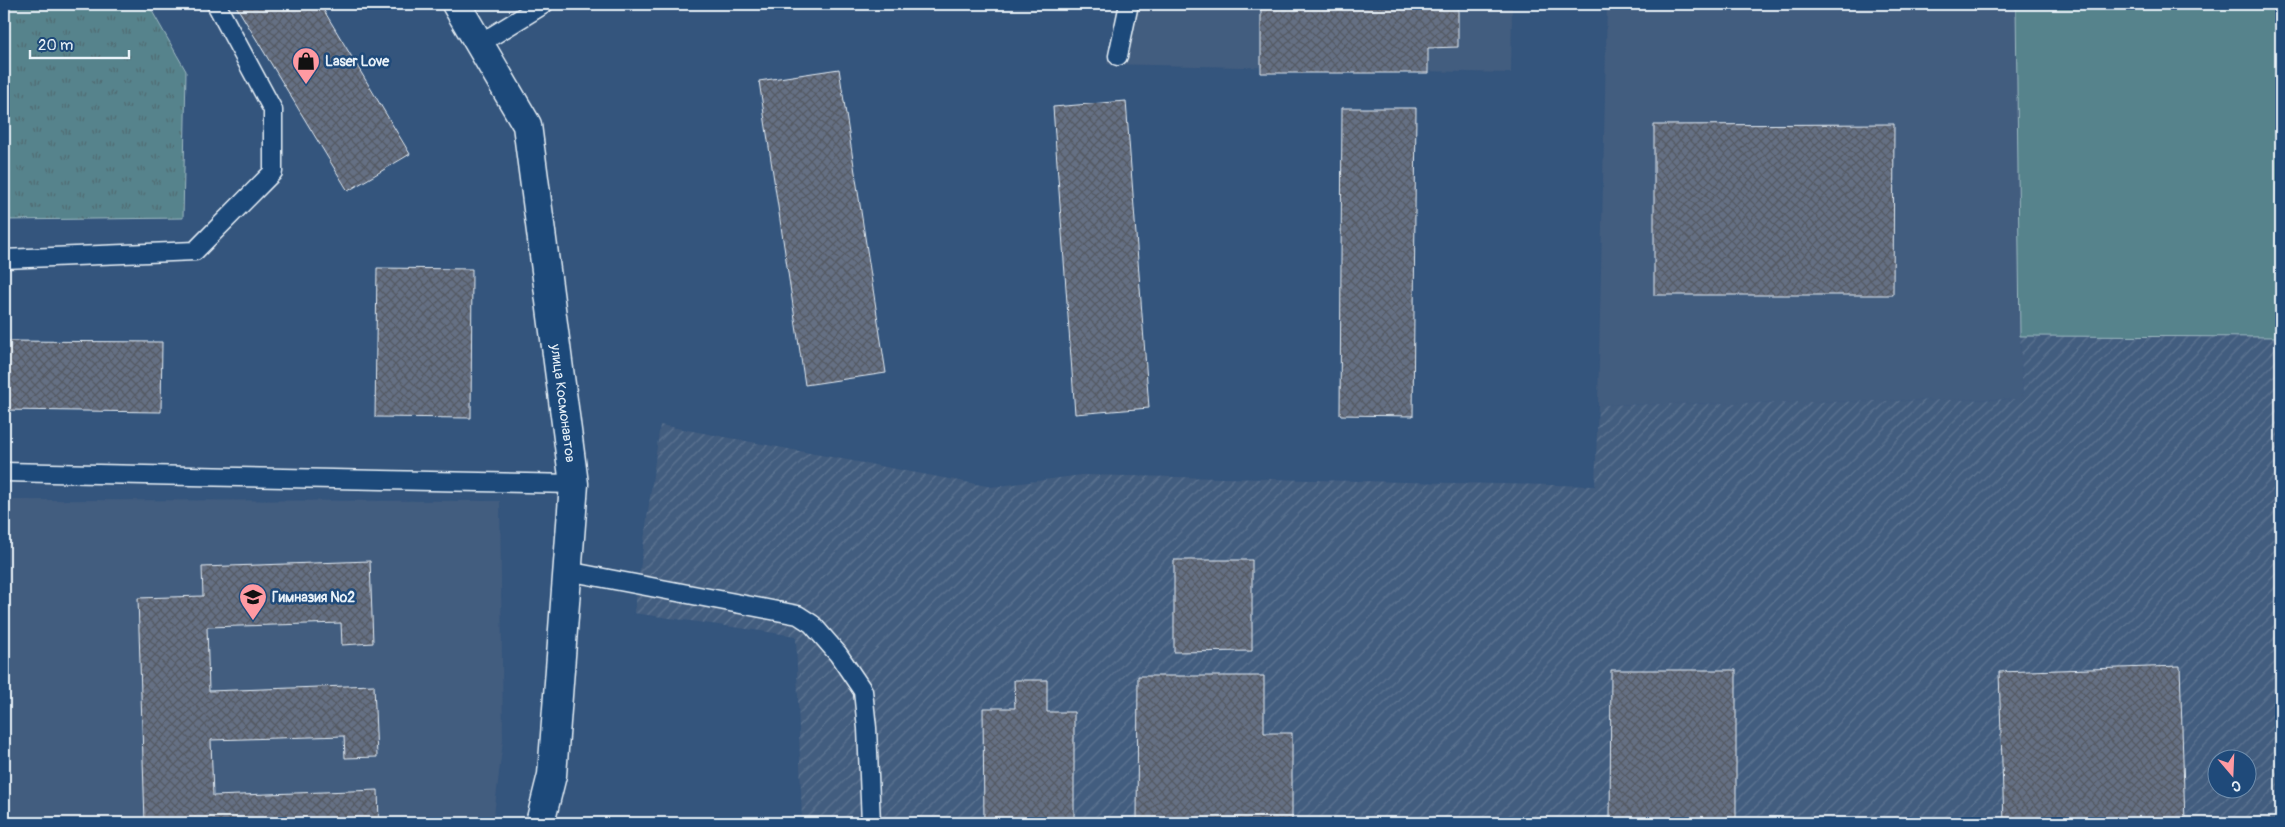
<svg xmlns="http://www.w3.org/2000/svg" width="2285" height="827" font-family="Pangolin,sans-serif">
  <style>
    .built { fill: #435d7f }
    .industrial { fill: url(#industrial-furrows); fill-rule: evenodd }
    .park { fill: url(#park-tufts); stroke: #9fbac2 }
    .pitch { fill: #56838c; stroke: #9fbac2 }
    .building { fill: url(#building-cross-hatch); stroke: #e8f1f8 }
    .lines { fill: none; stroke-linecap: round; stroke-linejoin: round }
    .service-casing { stroke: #e8f1f8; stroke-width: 21 }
    .tertiary-casing { stroke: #e8f1f8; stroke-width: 31 }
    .service { stroke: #1f4a7a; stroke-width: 18 }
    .tertiary { stroke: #1f4a7a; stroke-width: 28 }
    .labels { text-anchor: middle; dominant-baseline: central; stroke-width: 5; stroke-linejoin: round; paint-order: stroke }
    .poi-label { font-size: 14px; font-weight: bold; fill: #e8f1f8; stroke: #1f4a7a; text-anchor: start }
    .street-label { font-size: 14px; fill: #e8f1f8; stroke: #1f4a7a }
  </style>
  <defs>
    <pattern id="industrial-furrows" width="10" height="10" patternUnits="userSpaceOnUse" patternTransform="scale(1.25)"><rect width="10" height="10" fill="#435d7f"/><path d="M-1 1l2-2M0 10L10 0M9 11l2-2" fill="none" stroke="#5e7592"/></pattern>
    <pattern id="park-tufts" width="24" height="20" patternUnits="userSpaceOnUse" patternTransform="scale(1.25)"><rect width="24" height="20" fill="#56838c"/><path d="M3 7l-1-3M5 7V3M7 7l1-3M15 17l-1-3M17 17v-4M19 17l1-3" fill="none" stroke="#506b72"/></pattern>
    <pattern id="building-cross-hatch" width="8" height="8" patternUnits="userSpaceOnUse" patternTransform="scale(1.25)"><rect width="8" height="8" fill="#656f84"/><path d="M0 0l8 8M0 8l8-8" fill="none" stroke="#545a64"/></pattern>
  </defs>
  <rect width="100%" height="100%" fill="#34557d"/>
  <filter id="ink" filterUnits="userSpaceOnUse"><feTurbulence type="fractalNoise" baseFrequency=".02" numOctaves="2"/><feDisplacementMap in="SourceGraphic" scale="10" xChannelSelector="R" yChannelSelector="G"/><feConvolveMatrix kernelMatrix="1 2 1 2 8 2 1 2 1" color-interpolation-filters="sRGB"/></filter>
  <g filter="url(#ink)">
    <!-- built -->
    <g class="built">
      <polygon points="1120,4 1512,4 1511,73 1107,64"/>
      <polygon points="1607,4 2016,4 2020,336 2023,399 1598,405"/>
      <polygon points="4,500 500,501 503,740 493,823 4,823"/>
    </g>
    <!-- industrial -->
    <path class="industrial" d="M2020,336L2281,337V823H802L796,636L634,613L660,425L992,487L1082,475L1595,486L1598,405L2023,399ZM2218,760H2248V790H2218Z"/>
    <!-- park -->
    <polygon class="park" points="4,4 148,4 186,71 183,218 4,220"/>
    <!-- pitch -->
    <polygon class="pitch" points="2016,4 2281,4 2281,337 2020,336"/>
    <!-- building -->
    <g class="building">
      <polygon points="235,4 320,4 410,154 348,191"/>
      <polygon points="1261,4 1458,4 1458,47 1428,48 1428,73 1261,73"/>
      <polygon points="839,69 886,373 805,385 759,81"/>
      <polygon points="1126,101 1149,408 1075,414 1053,107"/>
      <polygon points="1342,108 1416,108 1413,416 1340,415"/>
      <polygon points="1894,124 1893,295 1654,295 1654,125"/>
      <polygon points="377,268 472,269 471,418 375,417"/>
      <polygon points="4,341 162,342 161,412 4,410"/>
      <polygon points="1174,560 1252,560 1252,651 1174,652"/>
      <polygon points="370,561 373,643 342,645 341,623 207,627 209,691 374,685 377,757 345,758 344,736 211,740 213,796 378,790 379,823 145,823 138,598 203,596 202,567"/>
      <polygon points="2180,666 2185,823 2004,823 1999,672"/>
      <polygon points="1611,670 1736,670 1736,823 1610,823"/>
      <polygon points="1138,676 1264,676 1264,733 1292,733 1292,823 1137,823"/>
      <polygon points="1014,680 1047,680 1047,712 1074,712 1074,823 984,823 983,708 1015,708"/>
    </g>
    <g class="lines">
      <!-- service casing -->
      <g class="service-casing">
        <g id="service">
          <polyline points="479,44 544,4"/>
          <polyline points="1118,56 1129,4"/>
          <polyline points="4,259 195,251 273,172 273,110 216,4"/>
          <polyline points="4,472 574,484"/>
          <polyline points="567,571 798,615 812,624 838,654 863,691 867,728 871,823"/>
        </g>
      </g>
      <!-- tertiary casing -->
      <g class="tertiary-casing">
        <g id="tertiary">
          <path id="s1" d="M456,4L527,125L574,484L552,775L540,823"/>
        </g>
      </g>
      <!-- service -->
      <use href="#service" class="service"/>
      <!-- tertiary -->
      <use href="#tertiary" class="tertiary"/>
    </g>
  </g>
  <!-- icons -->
  <defs>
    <g id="shop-pin" transform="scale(1.4375)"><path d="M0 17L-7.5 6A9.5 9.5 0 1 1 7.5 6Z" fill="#ff9aa2" stroke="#1f4a7a"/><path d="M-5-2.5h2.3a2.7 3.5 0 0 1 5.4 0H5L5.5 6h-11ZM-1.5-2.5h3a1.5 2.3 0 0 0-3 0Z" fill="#111"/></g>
    <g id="school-pin" transform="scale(1.4375)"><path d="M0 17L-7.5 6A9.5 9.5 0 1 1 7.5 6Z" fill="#ff9aa2" stroke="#1f4a7a"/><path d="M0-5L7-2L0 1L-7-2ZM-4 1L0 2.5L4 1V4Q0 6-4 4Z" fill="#111"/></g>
  </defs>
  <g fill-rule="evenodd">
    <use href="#shop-pin" x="306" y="61"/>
    <use href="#school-pin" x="253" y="597"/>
  </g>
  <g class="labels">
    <!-- poi labels -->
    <g class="poi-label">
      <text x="325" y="61">Laser Love</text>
      <text x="272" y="597">Гимназия №2</text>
    </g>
    <!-- street labels -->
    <g class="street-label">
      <text stroke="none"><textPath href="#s1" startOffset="421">улица Космонавтов</textPath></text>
    </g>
  </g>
  <!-- margin -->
  <rect width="2285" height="827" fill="none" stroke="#1f4a7a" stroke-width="20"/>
  <rect x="10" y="10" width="2265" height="807" fill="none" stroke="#e8f1f8" stroke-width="2" filter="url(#ink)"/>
  <!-- north arrow -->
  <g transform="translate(2232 774) rotate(161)"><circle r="24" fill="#1f4a7a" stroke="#6f8dac"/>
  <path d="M0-4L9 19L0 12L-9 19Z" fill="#ff9aa2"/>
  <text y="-8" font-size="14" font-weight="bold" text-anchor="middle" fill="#e8f1f8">С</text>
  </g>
  <!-- scale -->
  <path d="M30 50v8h99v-8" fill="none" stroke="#e8f1f8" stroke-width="2.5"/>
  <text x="38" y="50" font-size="15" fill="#e8f1f8" stroke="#1f4a7a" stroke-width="4" paint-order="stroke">20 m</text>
</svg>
